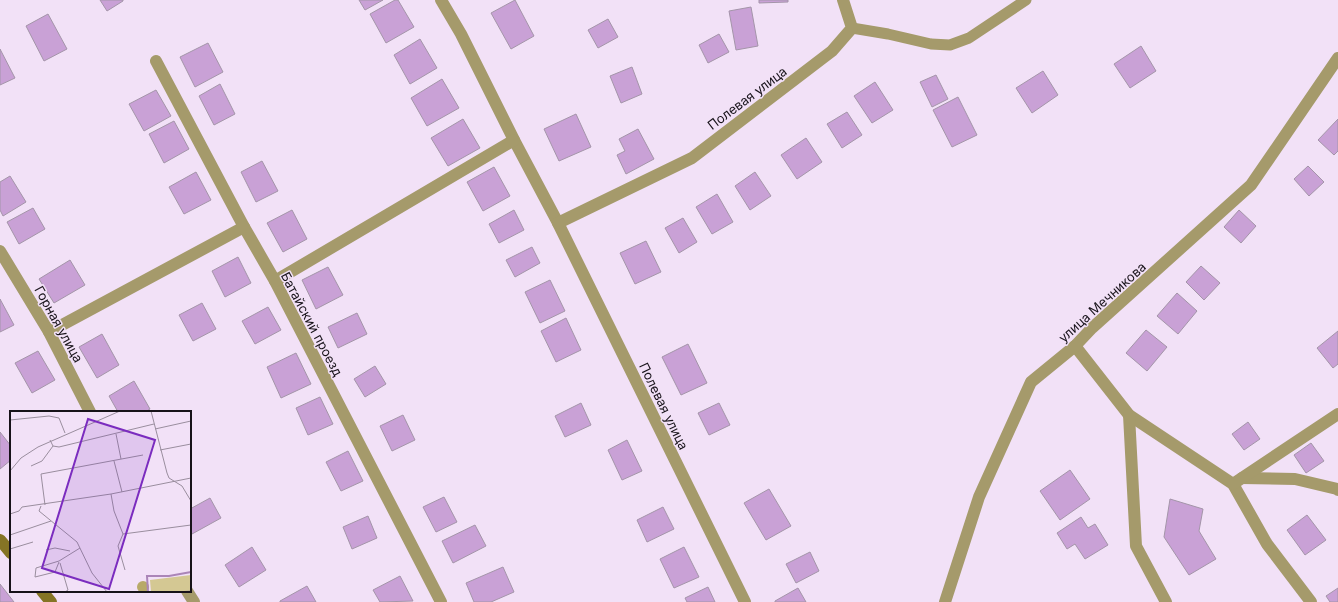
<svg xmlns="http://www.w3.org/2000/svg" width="1338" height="602" font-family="Inter,sans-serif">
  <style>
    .building { fill: #c9a1d6; stroke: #a495a9 }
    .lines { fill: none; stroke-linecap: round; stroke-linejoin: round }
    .lane { stroke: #a59a6b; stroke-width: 11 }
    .street { stroke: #a59a6b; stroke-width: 12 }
    .secondary { stroke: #857425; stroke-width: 12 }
    .labels { text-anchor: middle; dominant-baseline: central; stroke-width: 3; stroke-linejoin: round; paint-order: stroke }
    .street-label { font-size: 13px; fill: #171219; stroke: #f2e1f7 }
    .inset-river { fill: none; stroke: #ab85b8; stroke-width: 2 }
    .inset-road { fill: none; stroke: #9a8e9e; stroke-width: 1 }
    .view { fill: #7b2cbf; fill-opacity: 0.15; stroke: #7b2cbf; stroke-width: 2 }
    .inset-edge { fill: none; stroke: #171219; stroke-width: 2 }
  </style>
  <rect width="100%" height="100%" fill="#f2e1f7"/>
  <!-- building -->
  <g class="building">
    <polygon points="100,0 123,0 123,1 107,11"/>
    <polygon points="359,0 383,0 365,10"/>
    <polygon points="395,0 398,0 414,27 386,43 370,14"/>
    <polygon points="515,0 534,36 511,49 491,13"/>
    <polygon points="759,0 788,0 788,2 759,3"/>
    <polygon points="751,7 758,46 736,50 729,11"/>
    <polygon points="48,14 67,49 44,61 26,26"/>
    <polygon points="608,19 618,37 598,48 588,30"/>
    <polygon points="719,34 729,52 708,63 699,45"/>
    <polygon points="420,39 437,68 410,84 394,55"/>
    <polygon points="208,43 223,72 195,87 180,57"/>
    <polygon points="1141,46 1156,71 1130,88 1114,64"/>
    <polygon points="0,49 15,78 0,85"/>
    <polygon points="632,67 642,94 621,103 610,76"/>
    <polygon points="1043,71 1058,95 1032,113 1016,88"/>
    <polygon points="936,75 948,99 932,107 920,82"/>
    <polygon points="442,79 459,108 427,126 411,98"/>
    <polygon points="875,82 893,110 872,123 854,96"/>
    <polygon points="220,84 235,114 214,125 199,96"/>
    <polygon points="156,90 171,116 144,131 129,104"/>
    <polygon points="958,97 977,135 952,147 933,110"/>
    <polygon points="847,112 862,135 842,148 827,124"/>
    <polygon points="576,114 591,147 559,161 544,129"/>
    <polygon points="463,119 480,148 448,166 431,138"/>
    <polygon points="1338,119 1338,151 1334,155 1318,140"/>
    <polygon points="174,121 189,149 164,163 149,134"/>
    <polygon points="638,129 654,159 626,174 617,155 625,151 619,139"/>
    <polygon points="806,138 822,162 797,179 781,155"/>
    <polygon points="262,161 278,191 256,202 241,172"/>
    <polygon points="1308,166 1324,182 1309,196 1294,179"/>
    <polygon points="494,167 510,196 483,211 467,182"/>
    <polygon points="196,172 211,200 184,214 169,187"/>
    <polygon points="755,172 771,196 750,210 735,186"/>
    <polygon points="10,176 26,202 3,216 0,210 0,182"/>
    <polygon points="717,194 733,222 712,234 696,207"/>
    <polygon points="33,208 45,229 19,244 7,222"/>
    <polygon points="292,210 307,239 283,252 267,223"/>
    <polygon points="514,210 524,230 499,243 489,224"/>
    <polygon points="1239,210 1256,226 1241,243 1224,227"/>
    <polygon points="683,218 697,242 679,253 665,228"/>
    <polygon points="646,241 661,272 635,284 620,253"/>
    <polygon points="532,247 540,263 515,277 506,260"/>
    <polygon points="238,257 251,283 225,297 212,271"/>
    <polygon points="70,260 85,285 54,303 39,279"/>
    <polygon points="1201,266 1220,283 1204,300 1186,282"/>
    <polygon points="328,267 343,295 316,309 302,280"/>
    <polygon points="550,280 565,311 540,323 525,292"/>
    <polygon points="1177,293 1197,311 1178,334 1157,316"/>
    <polygon points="0,299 14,325 0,332"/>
    <polygon points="202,303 216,329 193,341 179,315"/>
    <polygon points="268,307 281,330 255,344 242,321"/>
    <polygon points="357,313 367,334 338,348 328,327"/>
    <polygon points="566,318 581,350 556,362 541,331"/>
    <polygon points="1146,330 1167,347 1147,371 1126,353"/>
    <polygon points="1338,331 1338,364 1333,368 1317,348"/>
    <polygon points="102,334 119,365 97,378 79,347"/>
    <polygon points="688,344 707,383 681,395 662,357"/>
    <polygon points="38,351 55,380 32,393 15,363"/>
    <polygon points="296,353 311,384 281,398 267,367"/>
    <polygon points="375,366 386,384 365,397 354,379"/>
    <polygon points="134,381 150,409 145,412 118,412 109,396"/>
    <polygon points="320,397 333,424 308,435 296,408"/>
    <polygon points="581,403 591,425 565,437 555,416"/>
    <polygon points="719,403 730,425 709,435 698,413"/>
    <polygon points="403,415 415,440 392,451 380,426"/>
    <polygon points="1248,422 1260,439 1244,450 1232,434"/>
    <polygon points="0,432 11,446 11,460 0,469"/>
    <polygon points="627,440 642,471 622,480 608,450"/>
    <polygon points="1311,443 1324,461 1306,473 1294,455"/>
    <polygon points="348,451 363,481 341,491 326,462"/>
    <polygon points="1070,470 1090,499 1060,520 1040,491"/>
    <polygon points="769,489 791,526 766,540 744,503"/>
    <polygon points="444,497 457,522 436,532 423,507"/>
    <polygon points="210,498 221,518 192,534 190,530 190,509"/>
    <polygon points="1170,499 1203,509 1199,531 1216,559 1189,575 1164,537"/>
    <polygon points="663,507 674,529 647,542 637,520"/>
    <polygon points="1307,515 1326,540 1305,555 1287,530"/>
    <polygon points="368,516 377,538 352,549 343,527"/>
    <polygon points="1081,517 1088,528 1095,524 1108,545 1085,559 1075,544 1067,549 1057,533"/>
    <polygon points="475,525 486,546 453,563 442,541"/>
    <polygon points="252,547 266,570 239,587 225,565"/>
    <polygon points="684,547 699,577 674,588 660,559"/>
    <polygon points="810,552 819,571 796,583 786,564"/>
    <polygon points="503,567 514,592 491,602 474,602 466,583"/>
    <polygon points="400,576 413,601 380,602 373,590"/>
    <polygon points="0,584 14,602 0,602"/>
    <polygon points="307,586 316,602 280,602 280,601"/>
    <polygon points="708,587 715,602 687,602 685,598"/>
    <polygon points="798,588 806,602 775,602 775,601"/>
    <polygon points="1338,588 1338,602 1330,602 1326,596"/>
  </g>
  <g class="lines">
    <!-- lane -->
    <polyline class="lane" points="852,28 888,34 931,44 950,45 969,38 1026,0"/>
    <!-- street -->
    <g class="street">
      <polyline points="441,0 461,34 514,140 558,223 745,602"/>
      <polyline points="156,61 244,227 275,281 441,602"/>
      <polyline points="558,223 692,158 832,51 852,28 843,0"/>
      <polyline points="0,251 49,332 90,412"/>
      <polyline points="275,281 514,140"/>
      <polyline points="49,332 244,227"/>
      <polyline points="1075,346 1129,415 1233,484 1267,544 1311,602"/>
      <polyline points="1129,415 1136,546 1166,602"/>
      <polyline points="1242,478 1295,479 1337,489 1338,490"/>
      <polyline points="1233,484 1338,414"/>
      <polyline points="187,591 194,602"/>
      <polyline points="945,602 979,497 1031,382 1075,346 1092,328 1251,185 1338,58"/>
    </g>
    <!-- secondary -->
    <g class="secondary">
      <polyline points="0,540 11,553"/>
      <polyline points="42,591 51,602"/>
    </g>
  </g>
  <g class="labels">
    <!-- street labels -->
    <g class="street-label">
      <text transform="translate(747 98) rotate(-37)">Полевая улица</text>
      <text transform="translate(1102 302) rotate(-42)">улица Мечникова</text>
      <text transform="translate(59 324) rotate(61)">Горная улица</text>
      <text transform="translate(312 324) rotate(62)">Батайский проезд</text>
      <text transform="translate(664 406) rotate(64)">Полевая улица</text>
    </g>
  </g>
  <!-- overview -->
  <g transform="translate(10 411)">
    <rect width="181" height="181" fill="#f2e1f7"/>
    <path d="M181,164V181H141L140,169Z" fill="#d4c893"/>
    <path d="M127 176a6 6 0 1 1 12 0a6 6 0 1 1-12 0Z" fill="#b8a969"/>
    <path class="inset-river" d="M138,181L137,165H159L181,161"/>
    <path class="inset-road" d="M141,0L157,62L159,67L172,75L181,90M49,7L55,22M0,9L39,5L49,7M145,18L181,10M106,23L111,48M40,29L43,35L49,36L144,13M150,39L181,33M104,50L112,81M21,55L32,50L43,35M0,60L11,47L28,36L110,0M101,83L104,100L113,123L181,114M35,94L31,63L133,44M31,95L29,100L67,131L82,162L97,181M0,103L9,100L12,96L101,83L181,67M113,123L108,135L115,159M0,124L41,110M0,138L23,131M36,139L45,137L60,140M49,151L45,161L25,166L26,157L49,150L70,137M50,152L58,179L55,181M168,181L181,180"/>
    <path class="view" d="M78,8L145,29L99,178L32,157Z"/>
    <rect width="181" height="181" class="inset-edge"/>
  </g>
</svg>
